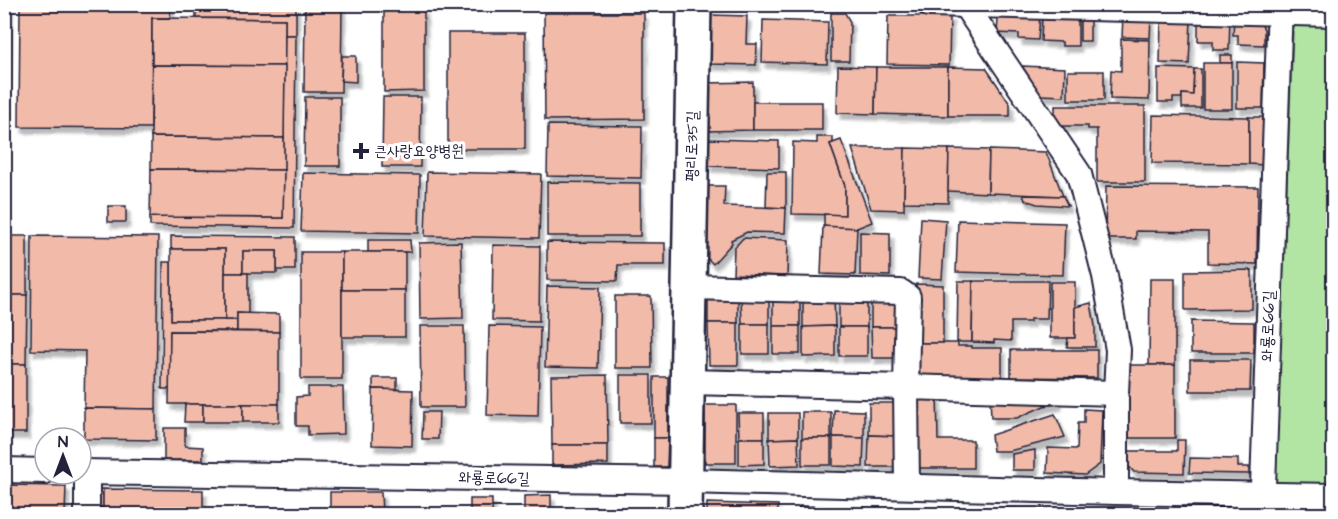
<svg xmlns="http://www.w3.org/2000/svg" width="1338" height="519" font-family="'Architects Daughter','Poor Story',sans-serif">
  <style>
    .green { fill: #b2e4a4; stroke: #6a8370; stroke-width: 1.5 }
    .building { fill: #f2baa8; stroke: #22223b; stroke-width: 1.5; filter: url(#shadow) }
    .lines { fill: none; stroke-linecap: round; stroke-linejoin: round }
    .street-casing { stroke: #22223b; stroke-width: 28 }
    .secondary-casing { stroke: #22223b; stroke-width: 38 }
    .street { stroke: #fff; stroke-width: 24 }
    .secondary { stroke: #fff; stroke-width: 33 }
    .poi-dot { fill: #22223b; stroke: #fff; stroke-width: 2 }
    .labels { text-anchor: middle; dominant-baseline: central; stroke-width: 6; stroke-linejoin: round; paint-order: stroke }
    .street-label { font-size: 16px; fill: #22223b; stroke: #fff }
    .poi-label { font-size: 16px; fill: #22223b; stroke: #fff; text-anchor: start }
  </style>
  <defs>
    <filter id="shadow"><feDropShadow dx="3.5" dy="6" stdDeviation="1.5" flood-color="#0004"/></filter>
  </defs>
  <rect width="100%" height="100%" fill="#fff"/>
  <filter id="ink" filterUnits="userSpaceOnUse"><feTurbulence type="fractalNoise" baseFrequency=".0167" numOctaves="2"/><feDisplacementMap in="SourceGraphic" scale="12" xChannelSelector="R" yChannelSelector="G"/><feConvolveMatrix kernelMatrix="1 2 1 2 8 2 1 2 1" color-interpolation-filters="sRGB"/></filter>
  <g filter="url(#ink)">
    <!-- green -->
    <polygon class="green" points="1294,5 1333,5 1333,514 1274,514"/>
    <!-- building -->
    <g class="building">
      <polygon points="20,5 171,6 170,18 152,18 151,128 19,127"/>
      <polygon points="196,5 296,6 296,35 285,35 285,19 196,18"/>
      <polygon points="305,5 342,6 341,92 304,92"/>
      <polygon points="4,7 9,7 7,74 4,74"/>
      <polygon points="384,9 424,9 424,91 384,92"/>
      <polygon points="544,13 644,13 644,119 545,120"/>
      <polygon points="831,13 845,13 850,22 849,61 831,61"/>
      <polygon points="710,15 747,16 746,44 757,44 756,65 709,64"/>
      <polygon points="1003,15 1040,16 1038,40 1019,39 1019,34 997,33 998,19"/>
      <polygon points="888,16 950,16 949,65 887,64"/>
      <polygon points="1042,16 1078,16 1078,46 1062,46 1062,42 1041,41"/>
      <polygon points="1123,16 1151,17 1150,38 1122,37"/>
      <polygon points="1198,16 1230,16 1229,50 1213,50 1213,41 1198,41"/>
      <polygon points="152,18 285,19 285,66 152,65"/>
      <rect x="1080" y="18" width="10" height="23"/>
      <polygon points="1161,18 1191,19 1189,64 1160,63"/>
      <polygon points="1234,18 1258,19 1264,29 1264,45 1238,44 1238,35 1233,35"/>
      <polygon points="763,20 828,22 827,64 762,62"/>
      <rect x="448" y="33" width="77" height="116"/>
      <polygon points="285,35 296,35 294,228 150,226 150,217 283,218"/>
      <polygon points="1121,39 1150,40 1149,100 1110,99 1111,70 1121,71"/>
      <rect x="1220" y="55" width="12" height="8"/>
      <polygon points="342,56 356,56 356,82 341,81"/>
      <polygon points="1237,62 1264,63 1263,108 1237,108"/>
      <rect x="1203" y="63" width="29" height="46"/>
      <polygon points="152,65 285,66 284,138 151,137"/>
      <polygon points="838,66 876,67 875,114 837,113"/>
      <polygon points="1022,66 1065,68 1064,96 1040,95"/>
      <polygon points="876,67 948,67 948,116 875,114"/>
      <polygon points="948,67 986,68 1010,104 1010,116 948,116"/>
      <polygon points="1158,68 1194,69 1193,95 1182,94 1182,98 1173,98 1173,102 1158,102"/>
      <polygon points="1194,69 1201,69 1201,108 1182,108 1182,94 1193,95"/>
      <rect x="1068" y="71" width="36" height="29"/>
      <polygon points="753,82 753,130 707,131 707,83"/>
      <polygon points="305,97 340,97 340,166 304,166"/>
      <polygon points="383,97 421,97 420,167 382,167"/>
      <rect x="753" y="102" width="69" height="28"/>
      <polygon points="1055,106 1145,106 1145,182 1097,182 1097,129 1088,129 1088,126 1055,126"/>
      <polygon points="1153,115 1249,117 1249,164 1152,163"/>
      <polygon points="1249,117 1264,117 1264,165 1249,164"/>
      <polygon points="548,125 642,126 641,178 547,176"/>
      <polygon points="151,137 284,138 284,170 151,169"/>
      <polygon points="817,137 833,137 833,143 830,144 845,186 845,215 792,214 793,142 817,143"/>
      <polygon points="708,139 779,141 779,168 708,166"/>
      <polygon points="841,140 872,222 857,228 824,227 824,214 845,215 845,186 830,144"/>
      <polygon points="852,148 905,148 904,210 871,209"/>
      <polygon points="905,148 949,149 948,203 904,202"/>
      <polygon points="949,149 989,150 988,193 948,191"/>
      <polygon points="989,150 1046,152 1063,196 988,193"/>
      <polygon points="151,169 284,170 283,218 150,217"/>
      <polygon points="427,172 541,174 539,238 425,236"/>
      <polygon points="767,172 786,172 786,208 766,207"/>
      <polygon points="303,173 420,175 419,233 301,231"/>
      <polygon points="547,182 640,183 640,236 547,236"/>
      <polygon points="708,186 725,186 724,206 786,208 785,233 747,232 731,240 732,243 713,264 707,258"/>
      <polygon points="1106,186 1258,187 1257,264 1208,263 1208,232 1136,231 1136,239 1105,239"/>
      <polygon points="1023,195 1063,196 1068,206 1037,204 1025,200"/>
      <rect x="108" y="206" width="18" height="16"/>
      <polygon points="921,218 946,220 942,279 918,278"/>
      <polygon points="958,220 1065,223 1063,275 956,272"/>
      <polygon points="823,226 857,228 855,275 821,274"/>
      <polygon points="860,232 890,233 890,276 860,275"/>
      <rect x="4" y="236" width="23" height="59"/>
      <polygon points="32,236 158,237 156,409 84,408 85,351 31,350"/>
      <polygon points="171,236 295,237 295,270 277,270 277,251 243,251 243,273 225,273 225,249 171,249"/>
      <polygon points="743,238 788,240 787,276 733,274 734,248"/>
      <polygon points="368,240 410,240 411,252 368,252"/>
      <polygon points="461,242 463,318 420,319 419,243"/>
      <polygon points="547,242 665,243 665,265 618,265 617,281 547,280"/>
      <polygon points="493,245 540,246 539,321 492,320"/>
      <rect x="171" y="249" width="54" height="71"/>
      <rect x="243" y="251" width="34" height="22"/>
      <rect x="301" y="252" width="41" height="127"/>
      <rect x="342" y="252" width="63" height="38"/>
      <polygon points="163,262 171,262 171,320 237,320 237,331 170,331 170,389 162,389"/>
      <polygon points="1252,270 1252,309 1185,310 1185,271"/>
      <polygon points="225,273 248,273 248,314 237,313 237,320 225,320"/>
      <polygon points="1150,279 1175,279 1175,365 1149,365"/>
      <polygon points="958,281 973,281 972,342 957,342"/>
      <polygon points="973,281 1048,281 1047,319 1030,319 1030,322 1011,322 1011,341 994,340 994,343 972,342"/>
      <rect x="1050" y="282" width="25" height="56"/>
      <polygon points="916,284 943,285 943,343 915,343"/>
      <polygon points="547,286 600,287 598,368 545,367"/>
      <rect x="342" y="290" width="63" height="47"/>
      <polygon points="4,295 27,295 26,364 4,364"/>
      <polygon points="738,295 738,323 708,323 708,296"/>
      <polygon points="615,296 651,296 652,368 615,368"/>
      <polygon points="741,297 769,298 769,324 742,324"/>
      <polygon points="800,298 800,326 773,326 773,299"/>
      <polygon points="803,299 834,299 835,326 803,327"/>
      <rect x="839" y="299" width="28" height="28"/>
      <rect x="871" y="300" width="29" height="27"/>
      <polygon points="1091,303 1095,326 1095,347 1067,347 1068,338 1075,338 1075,307"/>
      <polygon points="237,313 279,314 279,332 237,331"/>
      <polygon points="1191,321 1254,322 1254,353 1191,353"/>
      <polygon points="708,323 738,323 738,365 709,365"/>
      <rect x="742" y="324" width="27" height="30"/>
      <polygon points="420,326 464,326 465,407 421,407"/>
      <polygon points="489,326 540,327 538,416 487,415"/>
      <rect x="773" y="326" width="27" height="28"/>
      <polygon points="835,326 835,356 803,357 803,327"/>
      <rect x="839" y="327" width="28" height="29"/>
      <polygon points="871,327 900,327 900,358 872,358"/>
      <polygon points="170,331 279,332 279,404 169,404"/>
      <polygon points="915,343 958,343 958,346 972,346 972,348 1002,348 1002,377 915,376"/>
      <polygon points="1011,350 1097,350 1097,378 1011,377"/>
      <polygon points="1190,360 1251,360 1250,391 1190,391"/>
      <rect x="4" y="364" width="22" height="69"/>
      <polygon points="1127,365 1175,365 1175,438 1128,438"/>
      <polygon points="607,375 608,445 552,445 551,376"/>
      <rect x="620" y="375" width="31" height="48"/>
      <rect x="654" y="377" width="14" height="61"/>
      <polygon points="373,378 397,378 397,390 373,389"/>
      <polygon points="308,387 343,387 344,434 308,435 308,426 296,426 296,397 308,396"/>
      <polygon points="373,389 413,390 412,446 372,445"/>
      <polygon points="937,392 938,440 973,440 973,468 916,468 915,393"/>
      <polygon points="990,396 1058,398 1058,404 1044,406 1017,418 991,418"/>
      <polygon points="869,403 897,403 896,436 869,435"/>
      <polygon points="185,404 203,404 203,422 184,422"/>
      <rect x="203" y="404" width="40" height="18"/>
      <rect x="243" y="404" width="36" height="18"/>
      <rect x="705" y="405" width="31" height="58"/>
      <polygon points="84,408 156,409 156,440 84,439"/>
      <polygon points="1084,409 1102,410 1100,464 1085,475 1047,473 1048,448 1077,449 1078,423 1084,423"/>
      <polygon points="834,410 864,411 864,438 833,437"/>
      <polygon points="423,412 439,412 438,439 422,439"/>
      <rect x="802" y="412" width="29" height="26"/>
      <polygon points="738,413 764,413 764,438 739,438"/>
      <polygon points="769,413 798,413 798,438 769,439"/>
      <polygon points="1055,414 1065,437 1009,451 993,451 991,435"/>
      <polygon points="164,428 185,428 185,446 203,447 203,460 164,460"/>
      <polygon points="869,435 896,436 896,467 868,467"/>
      <polygon points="833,437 864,438 863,467 833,466"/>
      <polygon points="654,438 668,438 667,467 654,467"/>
      <polygon points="739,438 764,438 764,464 739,465"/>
      <polygon points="798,438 799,465 770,466 769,439"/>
      <rect x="802" y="438" width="29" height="27"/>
      <polygon points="1177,440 1185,440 1184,473 1134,472 1124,461 1124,451 1177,451"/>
      <polygon points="552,445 608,445 608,464 552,465"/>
      <polygon points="1035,450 1035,470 1012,470 1012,454"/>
      <polygon points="1190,458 1238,459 1238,467 1249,467 1249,474 1189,473"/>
      <polygon points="4,485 66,486 65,514 4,514"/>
      <polygon points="96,489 103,489 103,514 95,514"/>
      <polygon points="103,489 203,490 203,514 103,514"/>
      <polygon points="330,492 381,492 382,514 330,514"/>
      <polygon points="551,495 551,514 524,514 524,496"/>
      <rect x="470" y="499" width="22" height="15"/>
      <polygon points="707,503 778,505 778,514 707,514"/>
      <polygon points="799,506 870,508 870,514 798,514"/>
      <polygon points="984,508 1057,509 1057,514 984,514"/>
      <rect x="892" y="510" width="70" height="4"/>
      <polygon points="1076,511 1151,513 1151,514 1076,514"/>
      <polygon points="1161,512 1236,513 1236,514 1161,514"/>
    </g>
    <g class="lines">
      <!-- street casing -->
      <g class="street-casing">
        <g id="street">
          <polyline points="929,4 1334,14"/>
          <polyline points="965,5 1079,174 1105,276 1118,350 1116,393 1116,492"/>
          <polyline points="687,382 906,387 908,297 901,292 689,287"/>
          <polyline points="4,470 45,471"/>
          <polyline points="81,472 685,481 1116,492 1334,496"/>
          <polyline points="907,486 906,387 1116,393"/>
          <polyline points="87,514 87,472"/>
          <polyline points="1262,514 1280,4"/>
        </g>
      </g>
      <!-- secondary casing -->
      <g class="secondary-casing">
        <polyline id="secondary" points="685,514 694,4"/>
      </g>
      <!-- street -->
      <use href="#street" class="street"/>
      <!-- secondary -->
      <use href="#secondary" class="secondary"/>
    </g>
  </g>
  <!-- markers -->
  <path class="poi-dot" d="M358 142h6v6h6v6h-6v6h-6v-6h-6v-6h6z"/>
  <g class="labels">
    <!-- street labels -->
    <g class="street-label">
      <text transform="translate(692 146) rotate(-89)">평리로35길</text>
      <text transform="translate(1268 326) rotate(-88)">와룡로66길</text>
      <text transform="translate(494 478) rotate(1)">와룡로66길</text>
    </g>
    <!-- poi labels -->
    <g class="poi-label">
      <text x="374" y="151">큰사랑요양병원</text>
    </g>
  </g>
  <!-- margin -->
  <rect width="1338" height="519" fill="none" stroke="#fff" stroke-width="24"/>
  <rect x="12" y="12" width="1314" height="495" fill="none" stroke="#22223b" stroke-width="2" filter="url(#ink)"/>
  <!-- north arrow -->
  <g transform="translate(63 456)"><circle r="28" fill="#ffffff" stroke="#a7a7b1" stroke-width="1.5"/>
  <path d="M0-4.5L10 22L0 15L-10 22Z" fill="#22223b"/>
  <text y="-9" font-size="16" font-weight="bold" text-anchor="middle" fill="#22223b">N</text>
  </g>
</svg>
